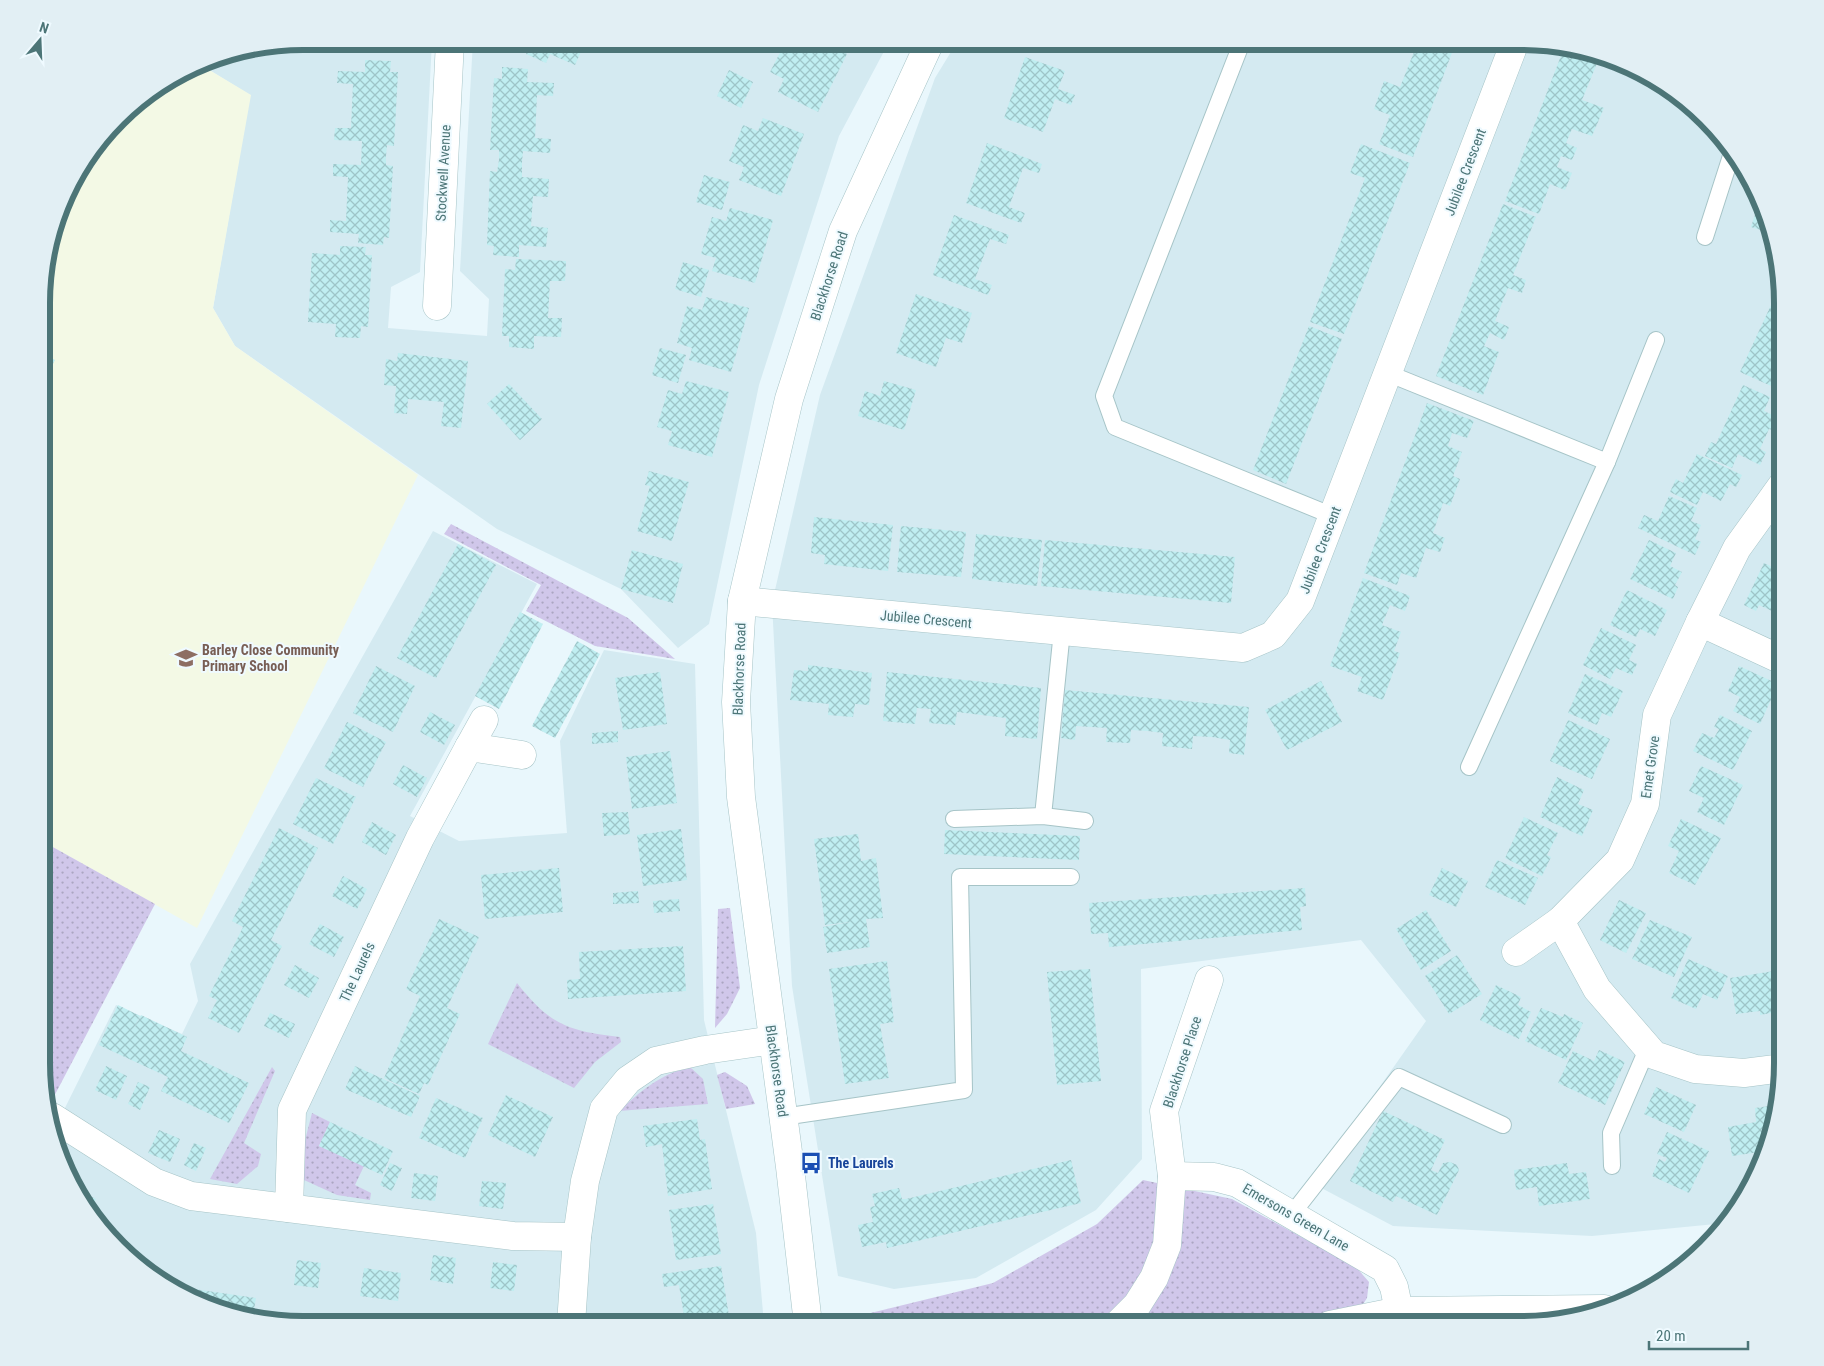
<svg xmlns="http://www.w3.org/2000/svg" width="1824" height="1366" font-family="'Roboto Condensed',sans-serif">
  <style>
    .residential { fill: #d4eaf1 }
    .education { fill: #f3f9e5 }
    .grass { fill: url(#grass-dots) }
    .building { fill: url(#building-cross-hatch) }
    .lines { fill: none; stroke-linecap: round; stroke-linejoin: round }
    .service-casing { stroke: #a6c4c7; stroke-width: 18 }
    .minor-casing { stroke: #a6c4c7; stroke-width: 29 }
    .service { stroke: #fff; stroke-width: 16 }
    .minor { stroke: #fff; stroke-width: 28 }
    .labels { text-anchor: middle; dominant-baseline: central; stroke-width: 4; stroke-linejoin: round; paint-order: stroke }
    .street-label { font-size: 14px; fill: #4c7577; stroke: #effaff }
    .education-label { font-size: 14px; font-weight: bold; fill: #785e54; stroke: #effaff; text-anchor: start }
    .transit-label { font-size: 14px; font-weight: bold; fill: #164399; stroke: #effaff; text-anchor: start }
    .rim { fill: none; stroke: #4c7577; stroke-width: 6 }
  </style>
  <defs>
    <pattern id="grass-dots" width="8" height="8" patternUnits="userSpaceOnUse" patternTransform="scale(1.25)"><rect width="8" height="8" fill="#d0c7ea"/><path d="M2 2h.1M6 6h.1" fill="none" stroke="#aba6c2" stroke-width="1.8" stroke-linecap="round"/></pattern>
    <pattern id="building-cross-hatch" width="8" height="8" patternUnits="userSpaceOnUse" patternTransform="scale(1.25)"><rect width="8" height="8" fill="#c0eef1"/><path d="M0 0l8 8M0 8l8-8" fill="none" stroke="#9ec5c8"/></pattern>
  </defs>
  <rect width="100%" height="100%" fill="#e9f7fc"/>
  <!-- residential -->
  <g class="residential">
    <polygon points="303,41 432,41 420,272 391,287 388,328 487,336 489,299 460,271 473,41 889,42 839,136 759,385 709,624 678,648 621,589 497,529 235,346 213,308 250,95 201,65 219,55"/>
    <polygon points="957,42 1538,42 1621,61 1693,106 1756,188 1774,236 1783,303 1782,1080 1763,1163 1726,1223 1592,1236 1393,1226 1312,1183 1426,1021 1361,940 1141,969 1142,1159 1096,1210 976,1278 894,1289 838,1276 792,986 772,603 820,395 935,78"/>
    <polygon points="433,531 537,584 410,816 459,841 567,833 560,741 604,650 695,664 704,1020 756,1233 764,1324 286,1324 203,1305 131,1260 68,1179 55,1128 116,1005 182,1034 198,1001 190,964"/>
  </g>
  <!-- education -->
  <polygon class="education" points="201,65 251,95 213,308 235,346 418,475 197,928 42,841 44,269 76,172 131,106"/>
  <!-- grass -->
  <g class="grass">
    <polygon points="451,524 628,618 675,659 595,646 526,611 541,585 444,534"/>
    <polygon points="42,841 155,904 49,1106 42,1080"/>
    <polygon points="730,908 740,988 727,1014 715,1028 718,909"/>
    <path d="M517,983C550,1025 568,1031 620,1037L621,1042L595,1062L574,1088L488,1044Z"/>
    <polygon points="272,1067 275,1071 244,1143 261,1154 258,1166 237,1184 210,1179"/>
    <path d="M690,1067L703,1079L708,1104L619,1111C642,1090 659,1075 690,1067Z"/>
    <polygon points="725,1072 747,1086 755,1104 726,1109 717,1075"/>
    <polygon points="312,1113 330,1122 319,1146 364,1166 355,1185 371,1193 370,1200 337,1195 304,1180 302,1152"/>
    <polygon points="1143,1180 1232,1199 1356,1267 1369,1282 1367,1298 1360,1309 1290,1325 843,1324 842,1320 993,1283 1097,1224"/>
  </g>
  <!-- building -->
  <g class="building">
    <polygon points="522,41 575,41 584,45 575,65 550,54 546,63 526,54 530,45"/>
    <polygon points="786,41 793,41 802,46 804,41 822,41 847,54 818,112 778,92 784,79 770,72"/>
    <polygon points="1047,42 1097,42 1093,52 1071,43 1068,50"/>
    <polygon points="1418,42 1456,42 1413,157 1379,144 1390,115 1374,109 1384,81 1400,87"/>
    <polygon points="1564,48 1600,56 1582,100 1604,108 1592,136 1572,129 1566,143 1577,148 1572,160 1561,156 1557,167 1572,173 1565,190 1550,184 1539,214 1505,201"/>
    <polygon points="1025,57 1065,71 1058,89 1075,95 1071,105 1055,99 1043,132 1004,118"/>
    <polygon points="365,60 391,61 390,72 398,72 394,146 387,145 386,156 386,165 393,166 389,238 384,237 383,245 358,243 359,234 330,232 330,220 346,221 348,177 333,176 333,164 361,165 362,141 334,140 335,128 351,128 353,84 337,83 338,71 365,72"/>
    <polygon points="502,67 528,69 527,82 554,83 553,96 537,95 535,138 551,139 550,153 523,151 522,162 522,177 549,179 548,197 533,196 531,226 548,228 546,247 519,245 519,257 493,255 494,246 487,245 490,171 497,172 499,160 499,150 490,150 494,78 502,79"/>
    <polygon points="729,70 753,82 741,108 717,96"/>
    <polygon points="763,118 804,134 781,196 739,180 744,167 729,161 743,125 758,131"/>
    <polygon points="987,143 1042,164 1039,173 1023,168 1009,207 1025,213 1021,223 966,203"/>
    <polygon points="1361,144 1410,163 1344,334 1310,322 1365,178 1350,173"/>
    <polygon points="704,175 730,182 722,210 696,202"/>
    <polygon points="1760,199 1770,225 1767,232 1751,227"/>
    <polygon points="1503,204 1536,217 1513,275 1526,280 1522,293 1508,288 1495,321 1509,327 1504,340 1490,333 1484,346 1499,352 1483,395 1436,376"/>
    <polygon points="730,208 773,220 755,283 712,271 716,258 701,254 712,217 726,221"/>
    <polygon points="954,215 1009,235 1006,244 990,239 975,279 992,285 988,295 933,275"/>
    <polygon points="340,246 366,247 365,255 372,255 368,327 361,326 360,338 335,337 336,324 308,322 312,253 340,255"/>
    <polygon points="516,259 566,261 565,281 550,281 548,318 562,318 561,337 534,336 534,349 509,347 509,336 502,336 505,269 515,270"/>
    <polygon points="683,262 709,270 701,297 675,289"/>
    <polygon points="1777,292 1782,295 1783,303 1782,391 1740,372"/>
    <polygon points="916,294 972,313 962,343 946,338 936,367 896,353"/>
    <polygon points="706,297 749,308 731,372 689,360 692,348 677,343 687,306 702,310"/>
    <polygon points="1309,326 1342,339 1286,484 1253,470"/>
    <polygon points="660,348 686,355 678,383 652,375"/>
    <polygon points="398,353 468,361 461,428 441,426 444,402 408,399 407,414 394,413 396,386 384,385 386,359 397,361"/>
    <polygon points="43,354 55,360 43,382"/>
    <polygon points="686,381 729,392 712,457 668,445 672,431 657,427 668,390 682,394"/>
    <polygon points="884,381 916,390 904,430 858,416 865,391 880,396"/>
    <polygon points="509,384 542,419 520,440 487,404"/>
    <polygon points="1743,385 1770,397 1764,411 1781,419 1776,431 1769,429 1765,438 1760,449 1766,452 1760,465 1738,454 1732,468 1705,456 1711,442 1716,444"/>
    <polygon points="1427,403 1474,421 1467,438 1452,433 1448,446 1462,452 1453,476 1460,479 1450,506 1443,503 1433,533 1445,538 1440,552 1426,548 1416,578 1401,573 1397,585 1364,573"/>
    <polygon points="1697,454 1742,475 1736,487 1730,484 1721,501 1703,492 1697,505 1670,492 1676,479 1683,483"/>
    <polygon points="649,471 689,482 672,541 637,531 650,486 645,485"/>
    <polygon points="1669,496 1697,508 1691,521 1701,525 1695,539 1701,542 1695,555 1638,528 1644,515 1658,521"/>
    <polygon points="814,517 893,525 888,571 824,564 825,555 811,553"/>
    <polygon points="901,526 966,532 961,577 897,572"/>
    <polygon points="976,534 1042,540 1037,586 972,579"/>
    <polygon points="1045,540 1235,557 1231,603 1041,586"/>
    <polygon points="1649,540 1676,553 1670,566 1682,572 1675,585 1678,587 1673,599 1630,579"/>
    <polygon points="458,544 496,565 436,678 397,658"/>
    <polygon points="632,550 683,564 673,603 621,589"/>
    <polygon points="1764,563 1783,572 1783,616 1759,605 1756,611 1744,605"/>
    <polygon points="1363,578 1410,596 1405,611 1390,605 1382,625 1401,632 1394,651 1400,653 1383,700 1357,691 1362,677 1330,666"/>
    <polygon points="1627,590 1667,610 1655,636 1640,629 1636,637 1610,625"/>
    <polygon points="520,612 543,624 499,709 475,696"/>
    <polygon points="1601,628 1636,645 1629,660 1637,664 1632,675 1616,668 1610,679 1583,665"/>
    <polygon points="577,641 600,654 555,738 532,726"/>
    <polygon points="808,665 872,673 869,705 855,704 853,717 828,715 829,704 790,700 794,670 808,671"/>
    <polygon points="376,666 415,686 393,732 353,713"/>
    <polygon points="1739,666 1778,684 1760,724 1733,711 1740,697 1728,691"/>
    <polygon points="660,672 667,724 623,730 615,678"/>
    <polygon points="887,672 1041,688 1037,739 1005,736 1006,718 957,712 955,725 929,723 931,709 917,708 915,724 883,721"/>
    <polygon points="1585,674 1623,691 1611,717 1602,713 1597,725 1568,713"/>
    <polygon points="1321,681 1342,722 1287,750 1265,710"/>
    <polygon points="1065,690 1249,707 1244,755 1229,753 1230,740 1212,737 1193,736 1192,749 1162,746 1163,733 1148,731 1131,730 1130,743 1106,742 1107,728 1076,726 1075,740 1061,738"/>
    <polygon points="430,712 455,725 444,745 420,732"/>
    <polygon points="1720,715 1752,731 1733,770 1693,751 1702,733 1714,738 1719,729 1714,727"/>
    <polygon points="1568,720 1610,739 1592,779 1550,761"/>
    <polygon points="347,722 386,742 363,787 324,768"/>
    <polygon points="618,731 618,742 592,744 592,733"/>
    <polygon points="670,751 677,803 632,809 626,757"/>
    <polygon points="403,765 427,778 417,797 393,784"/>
    <polygon points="1701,766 1743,785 1724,825 1697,812 1704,798 1689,791"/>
    <polygon points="1557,777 1584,790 1578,804 1593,810 1582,836 1540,817"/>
    <polygon points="316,778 356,797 333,844 293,824"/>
    <polygon points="628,812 630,834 604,836 602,813"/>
    <polygon points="1524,817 1558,833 1547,855 1551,857 1542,876 1505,858"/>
    <polygon points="1681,819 1721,838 1695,885 1669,873 1679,851 1668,846"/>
    <polygon points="372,822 396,835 386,855 362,842"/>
    <polygon points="279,828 318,848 271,940 282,946 239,1033 208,1018 217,1000 209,996 243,927 232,921"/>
    <polygon points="681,829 687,880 643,886 637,835"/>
    <polygon points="945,830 1080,836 1079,860 944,854"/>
    <polygon points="858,834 861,861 876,858 883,918 866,919 870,947 827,953 823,927 850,922 825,925 814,839"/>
    <polygon points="1497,860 1538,878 1525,905 1485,887"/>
    <polygon points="559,868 563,912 485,919 481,875"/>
    <polygon points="1442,868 1468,881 1456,907 1429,895"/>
    <polygon points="343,876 367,889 357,909 332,896"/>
    <polygon points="1305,888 1306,906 1300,907 1302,930 1109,947 1108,933 1091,934 1089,903"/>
    <polygon points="638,891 639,903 613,904 613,893"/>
    <polygon points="679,899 680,911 654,913 653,901"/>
    <polygon points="1619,900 1646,913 1626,953 1600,940"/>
    <polygon points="1426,910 1451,951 1421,970 1396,929"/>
    <polygon points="1782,911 1782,954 1778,955 1773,912"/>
    <polygon points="439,919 479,937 447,1008 460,1014 428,1085 424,1083 419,1094 384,1078 420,996 406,989"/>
    <polygon points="1650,920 1692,937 1674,977 1632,959"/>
    <polygon points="320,924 344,937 334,957 309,944"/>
    <polygon points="683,946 686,991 568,999 567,980 580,979 579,952"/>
    <polygon points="1457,955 1482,994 1449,1014 1425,976"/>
    <polygon points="1688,959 1728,976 1717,1000 1703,994 1696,1009 1671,998"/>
    <polygon points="887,961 894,1022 880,1024 889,1078 845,1084 829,969"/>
    <polygon points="295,965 319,978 309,998 284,985"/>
    <polygon points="1090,969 1101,1081 1057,1085 1047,972"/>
    <polygon points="1774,971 1781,1011 1760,1015 1760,1011 1736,1014 1730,978"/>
    <polygon points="1496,985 1521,997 1518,1005 1531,1012 1519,1039 1480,1020"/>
    <polygon points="118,1005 140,1016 130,1036 141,1015 187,1037 181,1051 249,1083 229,1123 161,1091 168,1077 99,1045"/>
    <polygon points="1541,1008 1563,1017 1564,1014 1583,1023 1566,1060 1525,1041"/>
    <polygon points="270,1013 295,1024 289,1038 264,1026"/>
    <polygon points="1599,1050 1625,1062 1605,1105 1558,1083 1573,1051 1594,1061"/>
    <polygon points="106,1066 127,1076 116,1100 95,1090"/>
    <polygon points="355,1066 420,1096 411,1117 345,1089"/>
    <polygon points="138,1082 150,1087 140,1110 128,1104"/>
    <polygon points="1656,1087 1696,1105 1684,1132 1644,1114"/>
    <polygon points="506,1095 553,1117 535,1157 488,1135"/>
    <polygon points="436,1098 483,1118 465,1158 419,1138"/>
    <polygon points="1776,1105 1766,1151 1732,1156 1728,1127 1756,1122 1755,1108"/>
    <polygon points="1383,1111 1445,1140 1431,1170 1438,1173 1443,1163 1450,1162 1457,1165 1459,1170 1437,1215 1396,1196 1393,1202 1350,1181"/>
    <polygon points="697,1119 700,1140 705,1139 712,1189 668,1196 662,1144 646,1147 643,1126"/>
    <polygon points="330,1122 393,1151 382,1175 319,1146"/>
    <polygon points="159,1130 180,1139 170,1162 148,1153"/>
    <polygon points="1667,1132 1709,1151 1689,1193 1652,1176 1659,1159 1665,1162 1667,1158 1657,1154"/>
    <polygon points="194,1143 206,1148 196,1171 184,1165"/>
    <polygon points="1071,1160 1081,1203 887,1248 886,1242 862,1247 858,1225 873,1222 870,1207 875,1206 872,1194 899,1188 902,1199 906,1199"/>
    <polygon points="390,1163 402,1168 392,1191 380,1185"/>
    <polygon points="1567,1163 1569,1174 1586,1172 1590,1199 1539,1206 1537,1187 1516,1190 1514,1170"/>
    <polygon points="414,1173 438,1176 435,1201 411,1198"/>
    <polygon points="482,1181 506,1183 503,1209 479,1206"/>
    <polygon points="75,1188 96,1199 91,1208"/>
    <polygon points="713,1204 721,1254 676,1260 669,1210"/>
    <polygon points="433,1255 456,1258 453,1284 430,1280"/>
    <polygon points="297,1260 321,1263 318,1288 294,1285"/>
    <polygon points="493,1262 517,1265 514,1291 490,1288"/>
    <polygon points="721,1266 729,1316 685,1322 679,1285 664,1287 662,1274"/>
    <polygon points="364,1268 401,1273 398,1301 360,1296"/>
    <polygon points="180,1287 256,1298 253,1316 203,1305 180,1291"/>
    <polygon points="273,1315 324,1322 323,1324 286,1324 273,1321"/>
    <polygon points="407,1318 451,1323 450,1324 406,1324"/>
  </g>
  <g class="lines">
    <!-- service casing -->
    <g class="service-casing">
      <g id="service">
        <polyline points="1242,42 1104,396 1115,427 1333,516"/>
        <polyline points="1705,237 1731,156"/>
        <polyline points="1387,373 1607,462 1656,340"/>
        <polyline points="1469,767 1607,462"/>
        <polyline points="1043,816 1062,631"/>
        <polyline points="954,819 1043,816 1085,821"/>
        <polyline points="783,1117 964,1090 960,877 1071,877"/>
        <polyline points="1612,1166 1611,1133 1648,1047"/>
        <polyline points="1292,1214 1399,1077 1503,1125"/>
      </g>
    </g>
    <!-- minor casing -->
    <g class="minor-casing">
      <g id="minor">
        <polyline points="437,306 450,41"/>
        <polyline points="742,601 1243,648 1273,635 1300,601 1515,42"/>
        <polyline points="1700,622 1657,715 1645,804 1620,860 1560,921 1597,989 1654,1055 1695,1069 1744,1073 1782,1068"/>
        <polyline points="1782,660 1700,622 1737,548 1783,484"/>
        <polyline points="469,747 484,720"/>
        <polyline points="1516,952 1560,921"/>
        <polyline points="52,1117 154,1182 191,1196 513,1236 577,1237"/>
        <polyline points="1172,1176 1214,1177 1237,1183 1385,1269 1394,1287 1399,1311"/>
        <polyline points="289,1208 292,1110 420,838 469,747 522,755"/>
        <polyline points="571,1324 577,1237 585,1181 604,1109 628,1080 656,1061 705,1050 773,1040"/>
        <polyline points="808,1324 790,1167 741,797 736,702 742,601 789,399 843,231 930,42"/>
        <polyline points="1117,1325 1137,1305 1154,1278 1167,1245 1172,1176 1164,1111 1209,980"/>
        <polyline points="1330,1325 1399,1311 1604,1309"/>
      </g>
    </g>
    <!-- service -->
    <use href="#service" class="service"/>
    <!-- minor -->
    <use href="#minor" class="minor"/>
  </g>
  <!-- icons -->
  <defs>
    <g id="school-bare" transform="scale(1.725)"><path d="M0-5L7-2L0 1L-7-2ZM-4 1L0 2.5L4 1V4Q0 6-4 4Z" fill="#8d6e63" stroke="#effaff" stroke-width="2.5" paint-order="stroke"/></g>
    <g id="bus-bare" transform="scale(1.725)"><path d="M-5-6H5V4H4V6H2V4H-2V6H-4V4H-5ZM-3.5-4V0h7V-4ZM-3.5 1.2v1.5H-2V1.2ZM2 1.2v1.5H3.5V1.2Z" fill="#1a4fb4" stroke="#effaff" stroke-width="2.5" paint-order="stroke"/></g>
  </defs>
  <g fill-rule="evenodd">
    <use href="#school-bare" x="186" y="658"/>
    <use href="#bus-bare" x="811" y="1163"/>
  </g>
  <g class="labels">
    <!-- street labels -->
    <g class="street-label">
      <text transform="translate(1465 172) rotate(-69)">Jubilee Crescent</text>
      <text transform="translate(443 173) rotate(-87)">Stockwell Avenue</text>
      <text transform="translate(829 276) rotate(-72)">Blackhorse Road</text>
      <text transform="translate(1320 550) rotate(-69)">Jubilee Crescent</text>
      <text transform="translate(926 619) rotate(5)">Jubilee Crescent</text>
      <text transform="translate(739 669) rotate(-88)">Blackhorse Road</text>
      <text transform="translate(1650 767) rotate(-82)">Emet Grove</text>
      <text transform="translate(357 972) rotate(-65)">The Laurels</text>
      <text transform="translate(1182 1062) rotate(-72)">Blackhorse Place</text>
      <text transform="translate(777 1071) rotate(82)">Blackhorse Road</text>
      <text transform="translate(1296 1217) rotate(30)">Emersons Green Lane</text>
    </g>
    <!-- education labels -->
    <g class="education-label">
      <text x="202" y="650">Barley Close Community<tspan x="202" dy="16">Primary School</tspan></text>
    </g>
    <!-- transit labels -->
    <g class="transit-label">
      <text x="828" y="1163">The Laurels</text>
    </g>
  </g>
  <!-- crop -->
  <path d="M0 0H1824V1366H0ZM303 50H1521A253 253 0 0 1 1774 303V1063A253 253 0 0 1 1521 1316H303A253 253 0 0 1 50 1063V303A253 253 0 0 1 303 50Z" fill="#e2eff4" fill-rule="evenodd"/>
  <path class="rim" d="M303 50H1521A253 253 0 0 1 1774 303V1063A253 253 0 0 1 1521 1316H303A253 253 0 0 1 50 1063V303A253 253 0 0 1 303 50Z"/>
  <!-- north arrow -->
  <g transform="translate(40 40) rotate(19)" stroke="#effaff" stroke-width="4" paint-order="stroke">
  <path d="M0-4L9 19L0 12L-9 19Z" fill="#4c7577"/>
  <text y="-8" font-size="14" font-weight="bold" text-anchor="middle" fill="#4c7577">N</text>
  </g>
  <!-- scale -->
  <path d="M1649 1341v8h99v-8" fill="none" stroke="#4c7577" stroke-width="2.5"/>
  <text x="1656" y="1341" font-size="15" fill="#4c7577" stroke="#effaff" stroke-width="4" paint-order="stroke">20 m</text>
</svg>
